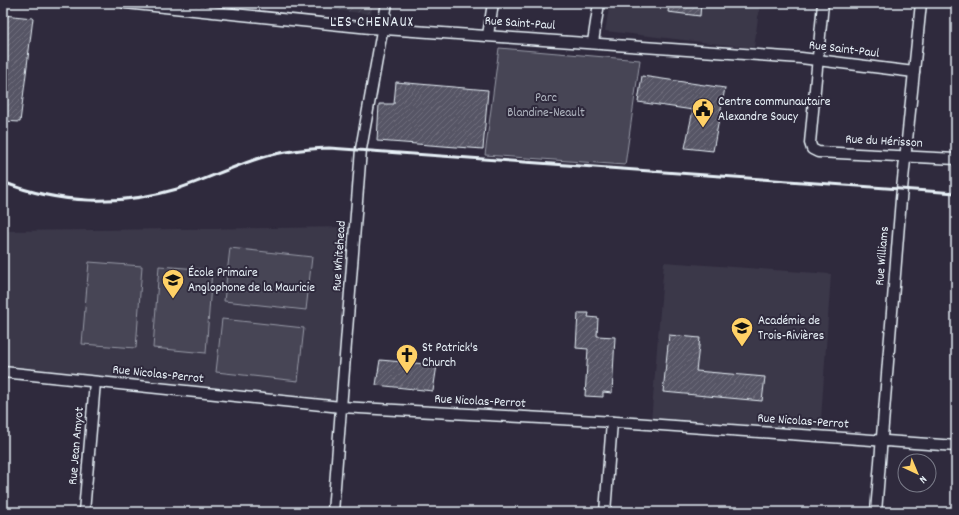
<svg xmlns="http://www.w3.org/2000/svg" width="959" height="515" font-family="Dekko,sans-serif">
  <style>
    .built { fill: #3b3749 }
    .industrial { fill: url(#industrial-furrows) }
    .green { fill: #464455; stroke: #979aa6 }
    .building { fill: url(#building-hatch); stroke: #e8f1f8 }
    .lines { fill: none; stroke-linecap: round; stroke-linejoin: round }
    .minor-casing { stroke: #e8f1f8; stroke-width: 13 }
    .minor { stroke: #2f2a3d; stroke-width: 10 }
    .rail { stroke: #e8f1f8; stroke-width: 3 }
    .labels { text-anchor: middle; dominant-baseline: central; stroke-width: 4; stroke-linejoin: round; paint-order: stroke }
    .street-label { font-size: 13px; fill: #e8f1f8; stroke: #2f2a3d }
    .park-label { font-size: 13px; fill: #afb4bf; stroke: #2f2a3d }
    .poi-label { font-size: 13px; fill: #e8f1f8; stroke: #2f2a3d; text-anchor: start }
    .quarter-label { font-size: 15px; letter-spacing: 1px; fill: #e8f1f8; stroke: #2f2a3d }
  </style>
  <defs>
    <pattern id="industrial-furrows" width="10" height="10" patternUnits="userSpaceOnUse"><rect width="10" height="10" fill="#3b3749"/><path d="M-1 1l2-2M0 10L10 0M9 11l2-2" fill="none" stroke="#4e4b5b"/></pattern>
    <pattern id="building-hatch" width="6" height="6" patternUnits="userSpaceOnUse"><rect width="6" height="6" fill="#575565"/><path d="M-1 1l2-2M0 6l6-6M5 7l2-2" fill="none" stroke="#6f6e7c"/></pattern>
  </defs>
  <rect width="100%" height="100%" fill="#2f2a3d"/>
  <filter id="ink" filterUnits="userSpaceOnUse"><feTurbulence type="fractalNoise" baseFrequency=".025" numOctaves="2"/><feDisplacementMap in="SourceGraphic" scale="8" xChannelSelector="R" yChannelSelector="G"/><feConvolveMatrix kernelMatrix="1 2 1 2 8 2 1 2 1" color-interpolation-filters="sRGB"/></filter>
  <g filter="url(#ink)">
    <!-- built -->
    <g class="built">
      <polygon points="610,3 760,3 754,48 605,31"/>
      <polygon points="350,227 335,403 3,369 3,231"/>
      <polygon points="664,262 831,274 820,434 651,422"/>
    </g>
    <!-- industrial -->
    <polygon class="industrial" points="269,3 373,3 371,14"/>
    <!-- green -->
    <g class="green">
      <polygon points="499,48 640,60 625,165 485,155"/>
      <polygon points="230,248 312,257 306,310 224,301"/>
      <polygon points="89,262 142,266 136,348 82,344"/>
      <polygon points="159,266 212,270 206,353 153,348"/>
      <polygon points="222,319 304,328 298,381 216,372"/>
    </g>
    <!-- building -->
    <g class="building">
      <polygon points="669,3 701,3 700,16 668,12"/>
      <polygon points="3,15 33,18 20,122 3,121"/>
      <polygon points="642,76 725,88 713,151 685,148 693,110 638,102"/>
      <polygon points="396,82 488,90 483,149 377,141 379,104 394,104"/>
      <polygon points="578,313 589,313 588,317 598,318 597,336 615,337 612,393 603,392 603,397 585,396 588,349 576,348"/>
      <polygon points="669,335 700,338 696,371 765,377 762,401 663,392"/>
      <polygon points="380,360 437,365 433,391 376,385"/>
    </g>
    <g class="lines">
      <!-- minor casing -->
      <g class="minor-casing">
        <g id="minor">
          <polyline points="125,3 370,28 801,58 914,72"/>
          <polyline points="823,3 810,143 812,149 818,152 956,159"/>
          <polyline points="488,35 493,3"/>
          <polyline points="593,42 599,3"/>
          <polyline points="3,372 341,407 633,423 956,446"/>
          <polyline points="84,512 95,382"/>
          <polyline points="333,512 361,149 387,3"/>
          <polyline points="605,512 612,422"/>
          <polyline points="876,512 901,199 921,3"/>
        </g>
      </g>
      <!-- minor -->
      <use href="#minor" class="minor"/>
      <!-- rail -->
      <path class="rail" d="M3,182C58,204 120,206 177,189C205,180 231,167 260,158C282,151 306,149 329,148L956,193"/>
    </g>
  </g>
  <!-- icons -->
  <defs>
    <g id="civic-pin" transform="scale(1.15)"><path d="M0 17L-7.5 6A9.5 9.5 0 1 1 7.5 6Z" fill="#ffd166" stroke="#2f2a3d"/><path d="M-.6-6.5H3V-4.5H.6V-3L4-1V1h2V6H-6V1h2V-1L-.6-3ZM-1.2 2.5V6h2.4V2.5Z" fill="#111"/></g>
    <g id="school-pin" transform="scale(1.15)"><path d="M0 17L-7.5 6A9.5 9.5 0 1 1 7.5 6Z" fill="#ffd166" stroke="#2f2a3d"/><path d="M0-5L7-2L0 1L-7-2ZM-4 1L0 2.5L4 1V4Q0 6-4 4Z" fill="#111"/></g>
    <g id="university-pin" transform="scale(1.15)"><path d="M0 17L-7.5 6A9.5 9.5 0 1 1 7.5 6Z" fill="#ffd166" stroke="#2f2a3d"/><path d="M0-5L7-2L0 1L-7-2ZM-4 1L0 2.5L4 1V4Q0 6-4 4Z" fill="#111"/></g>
    <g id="church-pin" transform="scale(1.15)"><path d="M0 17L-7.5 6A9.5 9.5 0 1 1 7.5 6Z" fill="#ffd166" stroke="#2f2a3d"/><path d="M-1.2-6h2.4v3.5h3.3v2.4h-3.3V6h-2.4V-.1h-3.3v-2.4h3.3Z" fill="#111"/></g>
  </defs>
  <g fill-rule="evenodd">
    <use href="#civic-pin" x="703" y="109"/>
    <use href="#school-pin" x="173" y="280"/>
    <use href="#university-pin" x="742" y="328"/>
    <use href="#church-pin" x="407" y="355"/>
  </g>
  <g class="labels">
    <!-- street labels -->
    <g class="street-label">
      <text transform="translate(520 24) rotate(4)">Rue Saint-Paul</text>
      <text transform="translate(844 50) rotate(7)">Rue Saint-Paul</text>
      <text transform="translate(884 142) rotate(3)">Rue du Hérisson</text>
      <text transform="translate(340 256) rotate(-86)">Rue Whitehead</text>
      <text transform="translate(883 256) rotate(-85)">Rue Williams</text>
      <text transform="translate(158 375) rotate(6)">Rue Nicolas-Perrot</text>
      <text transform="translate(480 402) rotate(3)">Rue Nicolas-Perrot</text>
      <text transform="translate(803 422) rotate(4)">Rue Nicolas-Perrot</text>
      <text transform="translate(77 446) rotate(-85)">Rue Jean Amyot</text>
    </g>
    <!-- park labels -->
    <g class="park-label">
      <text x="546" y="98">Parc<tspan x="546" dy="15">Blandine-Neault</tspan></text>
    </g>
    <!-- poi labels -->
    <g class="poi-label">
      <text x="718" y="102">Centre communautaire<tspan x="718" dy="15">Alexandre Soucy</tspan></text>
      <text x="188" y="273">École Primaire<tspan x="188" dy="15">Anglophone de la Mauricie</tspan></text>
      <text x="758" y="321">Académie de<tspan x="758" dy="15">Trois-Rivières</tspan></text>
      <text x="422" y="348">St Patrick's<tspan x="422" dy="15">Church</tspan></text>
    </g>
    <!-- quarter labels -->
    <g class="quarter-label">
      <text x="372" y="23">LES CHENAUX</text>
    </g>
  </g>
  <!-- margin -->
  <rect width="959" height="515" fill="none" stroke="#2f2a3d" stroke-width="16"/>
  <rect x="8" y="8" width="943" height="499" fill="none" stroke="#e8f1f8" stroke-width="1.5" filter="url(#ink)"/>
  <!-- north arrow -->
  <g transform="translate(917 473) rotate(136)"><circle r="19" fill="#2f2a3d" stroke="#797a88"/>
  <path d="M0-3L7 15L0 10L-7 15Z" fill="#ffd166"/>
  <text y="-6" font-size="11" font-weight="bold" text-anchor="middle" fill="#e8f1f8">N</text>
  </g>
</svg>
